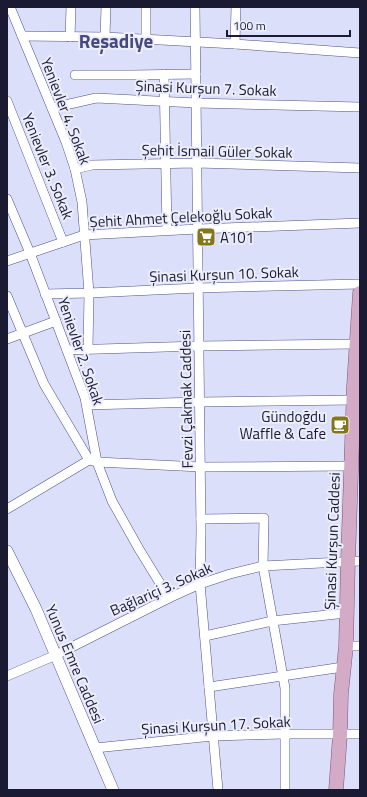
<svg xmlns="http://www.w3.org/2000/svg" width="367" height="797" font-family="'Titillium Web',sans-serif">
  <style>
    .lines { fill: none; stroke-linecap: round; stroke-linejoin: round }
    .minor-casing { stroke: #4f528a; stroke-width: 10 }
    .tertiary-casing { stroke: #4f528a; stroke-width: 12 }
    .primary-casing { stroke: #7f547a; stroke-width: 15 }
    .minor { stroke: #fff; stroke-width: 9 }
    .tertiary { stroke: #fff; stroke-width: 11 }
    .primary { stroke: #d3abc6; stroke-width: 14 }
    .labels { text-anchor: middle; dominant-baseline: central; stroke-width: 4; stroke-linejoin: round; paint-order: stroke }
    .street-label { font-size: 15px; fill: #1a1b33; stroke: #ecedfb }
    .poi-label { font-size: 15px; fill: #1a1b33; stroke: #ecedfb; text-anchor: start }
    .district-label { font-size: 19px; font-weight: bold; fill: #474981; stroke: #ecedfb }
  </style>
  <rect width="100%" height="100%" fill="#dcdffa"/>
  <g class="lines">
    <!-- minor casing -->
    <g class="minor-casing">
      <g id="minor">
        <polyline points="10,7 66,142 75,169 82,202 89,293 88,349"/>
        <polyline points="195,7 201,531 200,584 218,790"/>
        <polyline points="22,36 105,37 235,44 360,53"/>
        <polyline points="70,37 71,7"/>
        <polyline points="105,37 106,7"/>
        <polyline points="146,39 146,7"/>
        <polyline points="235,44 236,7"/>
        <polyline points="164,74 167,230"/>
        <polyline points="75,75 132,75 196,74"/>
        <polyline points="7,101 63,242"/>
        <polyline points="52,108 96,98 196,103 360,107"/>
        <polyline points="75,169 92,165 197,163 360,168"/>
        <polyline points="7,199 30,253 85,398 97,462 112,501 139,549 169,598"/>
        <polyline points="7,261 84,235 198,229 360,223"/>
        <polyline points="45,294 89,293 198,288 360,284"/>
        <polyline points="7,296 44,384 89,460"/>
        <polyline points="7,339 56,321"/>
        <polyline points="67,350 199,346 356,344"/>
        <polyline points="87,405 200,402 354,400"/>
        <polyline points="7,509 89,460 97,462 201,467 352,466"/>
        <polyline points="201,519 264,518 263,566 285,688 285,790"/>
        <polyline points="205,636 272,621 346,613"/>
        <polyline points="346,646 360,646"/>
        <polyline points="7,676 56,655 169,598 200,584 230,574 263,566 360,561"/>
        <polyline points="209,687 343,667"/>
        <polyline points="95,748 213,736 285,734 360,734"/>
      </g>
    </g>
    <!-- tertiary casing -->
    <g class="tertiary-casing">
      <polyline id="tertiary" points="7,551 36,609 113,790"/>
    </g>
    <!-- primary casing -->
    <g class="primary-casing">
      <polyline id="primary" points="336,790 340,735 341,694 346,646 348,561 354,385 360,293"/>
    </g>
    <!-- minor -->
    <use href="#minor" class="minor"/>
    <!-- tertiary -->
    <use href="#tertiary" class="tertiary"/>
    <!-- primary -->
    <use href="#primary" class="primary"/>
  </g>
  <!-- icons -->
  <defs>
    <g id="supermarket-square" transform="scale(1)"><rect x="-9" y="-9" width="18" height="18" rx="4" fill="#847619" stroke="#ecedfb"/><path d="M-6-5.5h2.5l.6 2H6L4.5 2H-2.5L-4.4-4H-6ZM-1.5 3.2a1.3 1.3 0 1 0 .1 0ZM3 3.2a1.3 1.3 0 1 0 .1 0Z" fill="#fff"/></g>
    <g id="cafe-square" transform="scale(1)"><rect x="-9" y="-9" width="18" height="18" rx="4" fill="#847619" stroke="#ecedfb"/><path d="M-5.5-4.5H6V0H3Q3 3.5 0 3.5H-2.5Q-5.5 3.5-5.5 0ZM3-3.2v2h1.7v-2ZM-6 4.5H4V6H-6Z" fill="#fff"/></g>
  </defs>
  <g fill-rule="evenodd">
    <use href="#supermarket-square" x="206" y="237"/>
    <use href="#cafe-square" x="340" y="425"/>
  </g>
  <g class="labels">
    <!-- street labels -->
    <g class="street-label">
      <text transform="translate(206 88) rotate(2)">Şinasi Kurşun 7. Sokak</text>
      <text transform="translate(66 111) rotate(69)">Yenievler 4. Sokak</text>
      <text transform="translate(217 151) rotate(1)">Şehit İsmail Güler Sokak</text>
      <text transform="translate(48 166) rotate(68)">Yenievler 3. Sokak</text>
      <text transform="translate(181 217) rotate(-3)">Şehit Ahmet Çelekoğlu Sokak</text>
      <text transform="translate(224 274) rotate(-2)">Şinasi Kurşun 10. Sokak</text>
      <text transform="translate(81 351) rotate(71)">Yenievler 2. Sokak</text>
      <text transform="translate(186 399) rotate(-91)">Fevzi Çakmak Caddesi</text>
      <text transform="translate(332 541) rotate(-88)">Şinasi Kurşun Caddesi</text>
      <text transform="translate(161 589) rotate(-24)">Bağlariçi 3. Sokak</text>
      <text transform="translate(75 664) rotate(67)">Yunus Emre Caddesi</text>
      <text transform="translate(216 725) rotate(-3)">Şinasi Kurşun 17. Sokak</text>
    </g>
    <!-- poi labels -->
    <g class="poi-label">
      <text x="220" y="237">A101</text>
      <text x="326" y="416" text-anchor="end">Gündoğdu<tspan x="326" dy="17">Waffle &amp; Cafe</tspan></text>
    </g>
    <!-- district labels -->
    <g class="district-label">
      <text x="116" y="40">Reşadiye</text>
    </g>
  </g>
  <!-- border -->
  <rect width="367" height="797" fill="none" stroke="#1a1b33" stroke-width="16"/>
  <!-- scale -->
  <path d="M227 30v6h123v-6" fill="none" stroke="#1a1b33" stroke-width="2"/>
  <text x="233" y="30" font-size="12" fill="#1a1b33" stroke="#ecedfb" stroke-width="3" paint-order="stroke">100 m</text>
</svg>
